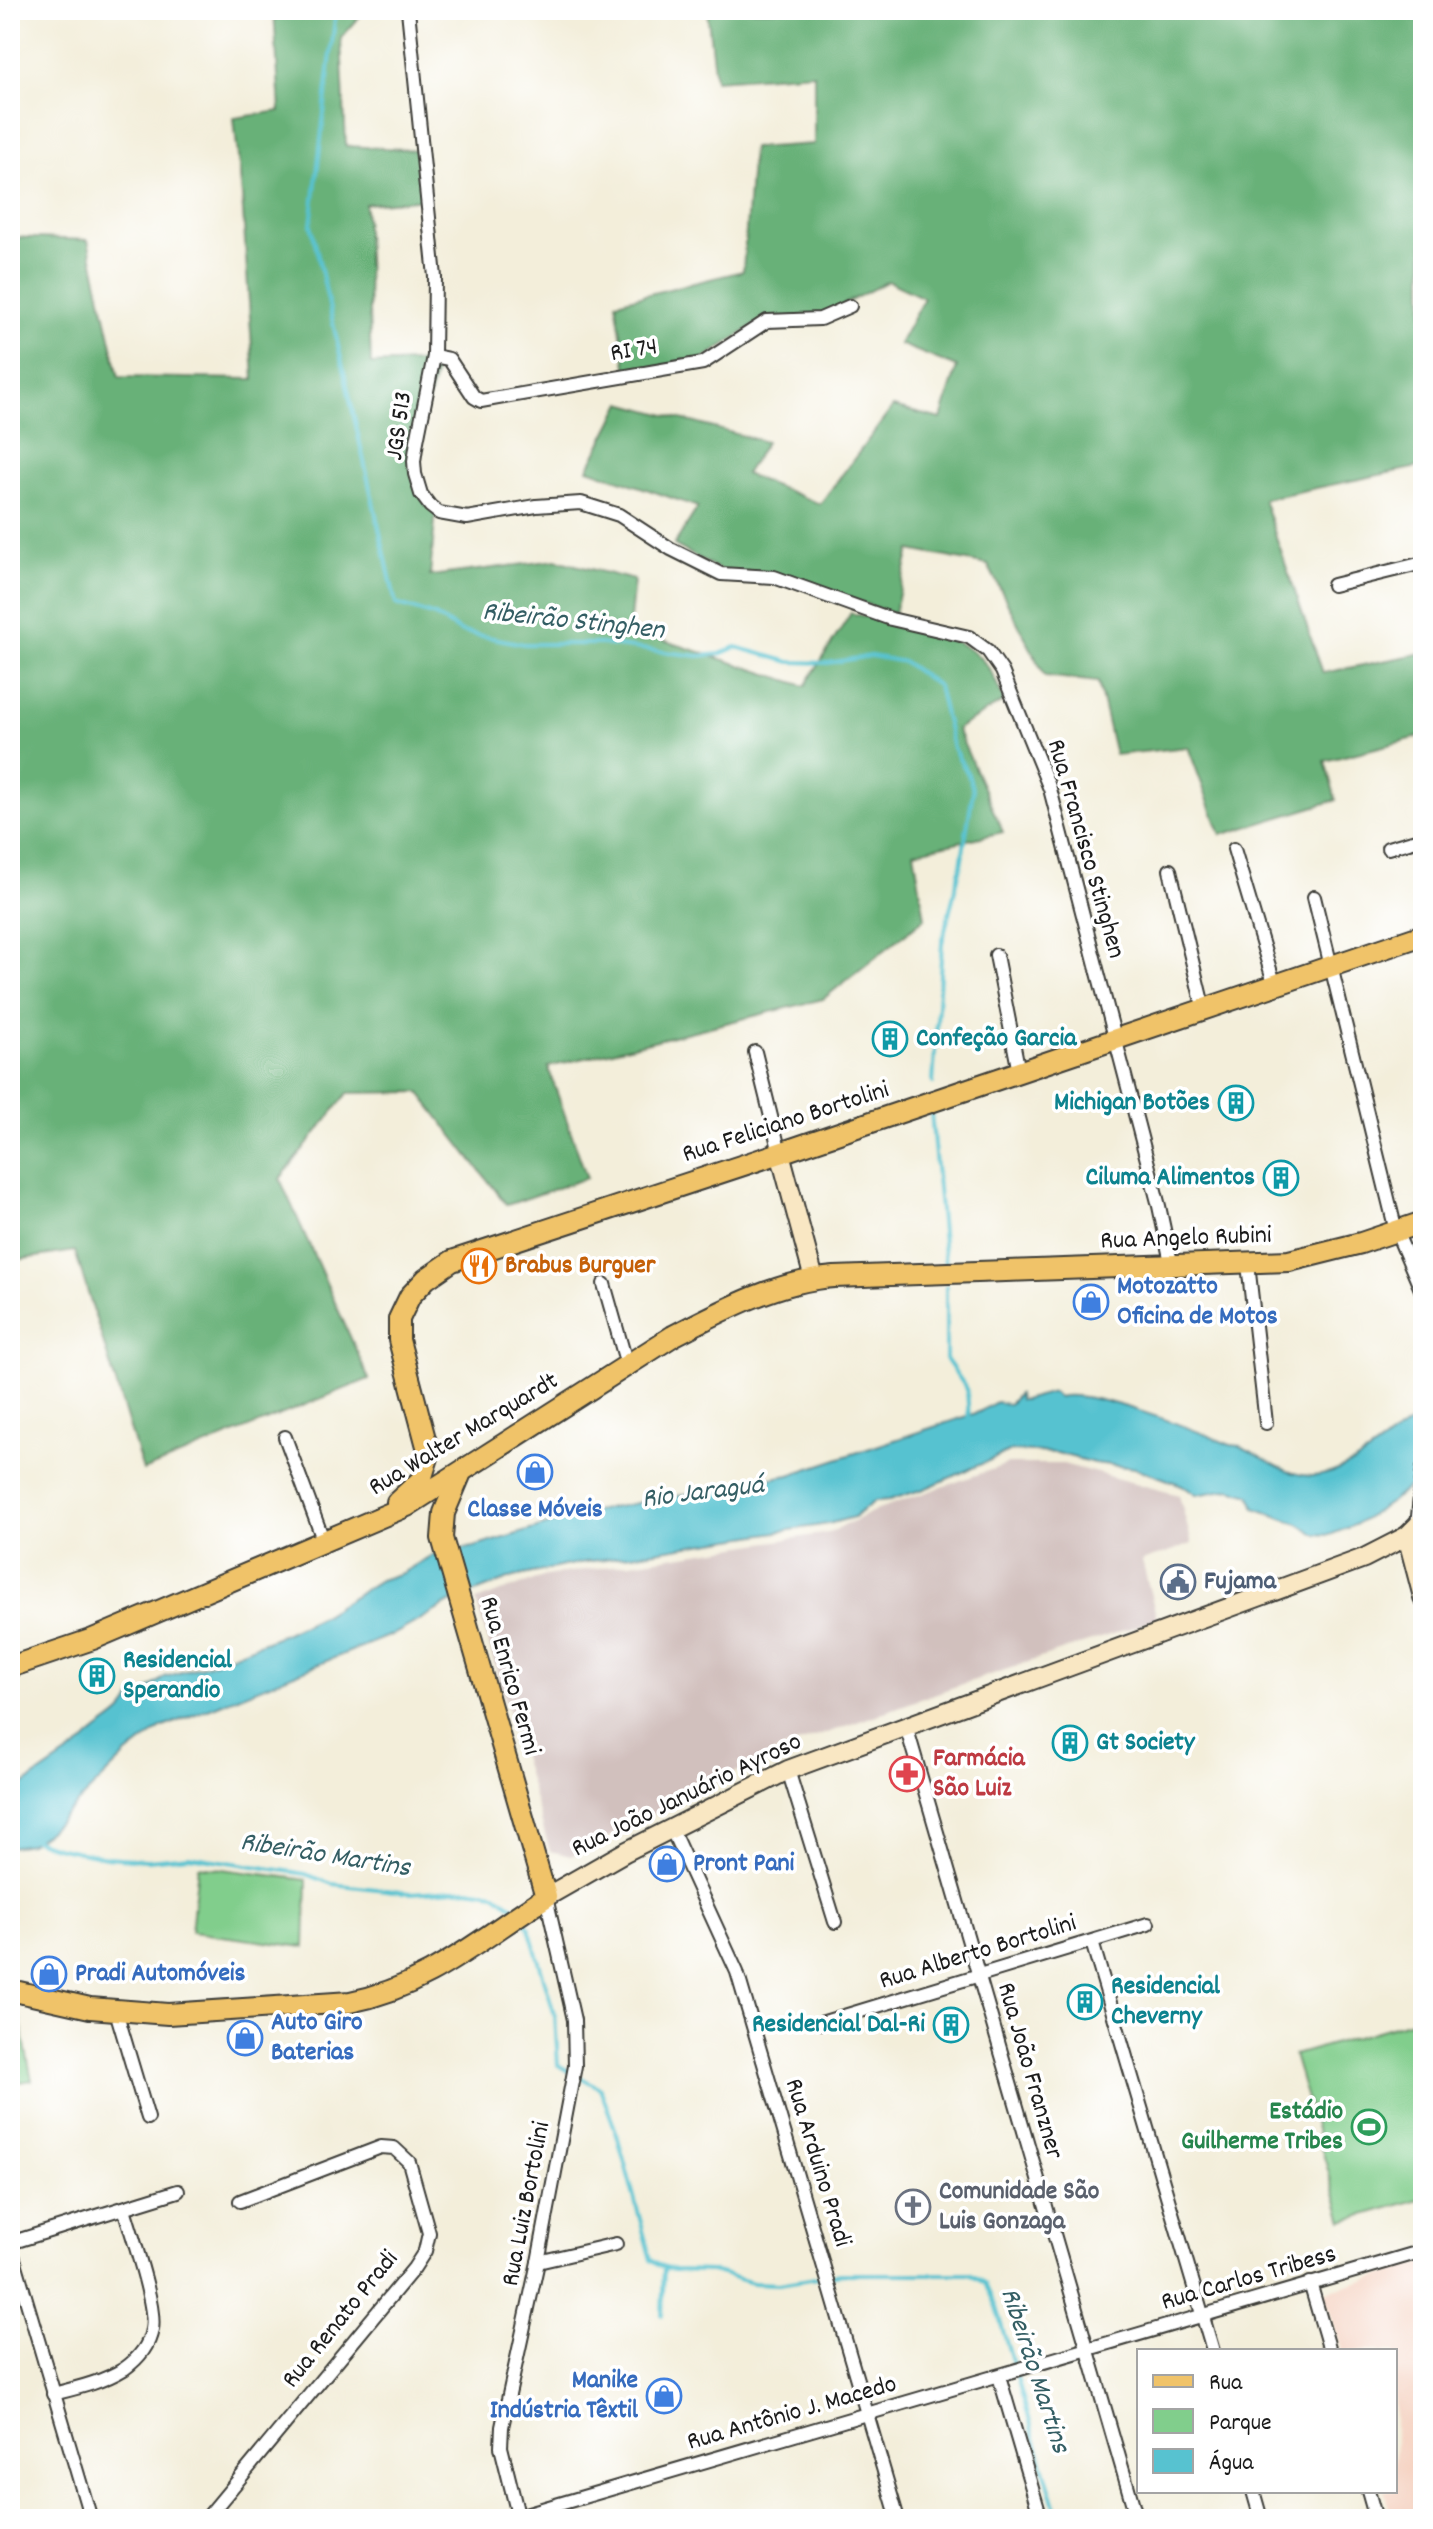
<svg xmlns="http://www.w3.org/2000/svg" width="1433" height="2529" font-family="Dekko,sans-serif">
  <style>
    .built { fill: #f5d3c2 }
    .industrial { fill: #d1c0bd }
    .green { fill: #81ce8c; stroke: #4e7554; stroke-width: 2 }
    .forest { fill: #68b178; stroke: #42664a; stroke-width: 2 }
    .water { fill: #57c2d0; stroke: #3a6f76; stroke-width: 2 }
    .pier { fill: #f3eeda }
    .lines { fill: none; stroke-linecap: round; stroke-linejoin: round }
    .stream { stroke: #57c2d0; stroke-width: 4 }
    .street-casing { stroke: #3c3c38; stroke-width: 16 }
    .secondary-casing { stroke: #3c3c38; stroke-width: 22 }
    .primary-casing { stroke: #3c3c38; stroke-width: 24 }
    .street { stroke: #fff; stroke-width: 12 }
    .secondary { stroke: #f9e7c3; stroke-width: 18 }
    .primary { stroke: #f0c369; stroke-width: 20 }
    .labels { text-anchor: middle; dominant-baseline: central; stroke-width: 7; stroke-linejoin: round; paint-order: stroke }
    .street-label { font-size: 26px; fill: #1c1c1c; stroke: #fff }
    .culture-label { font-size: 26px; font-weight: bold; fill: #0d838f; stroke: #fff; text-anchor: start }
    .food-label { font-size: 26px; font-weight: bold; fill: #c56008; stroke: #fff; text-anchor: start }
    .shop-label { font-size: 26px; font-weight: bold; fill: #366cbe; stroke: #fff; text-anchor: start }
    .service-label { font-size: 26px; font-weight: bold; fill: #4e5e75; stroke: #fff; text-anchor: start }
    .health-label { font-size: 26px; font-weight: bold; fill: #be3a42; stroke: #fff; text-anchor: start }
    .leisure-label { font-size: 26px; font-weight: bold; fill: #27864d; stroke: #fff; text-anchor: end }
    .worship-label { font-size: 26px; font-weight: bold; fill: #5b616d; stroke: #fff; text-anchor: start }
    .water-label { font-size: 28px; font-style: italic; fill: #345e64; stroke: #fff }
  </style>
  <rect width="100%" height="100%" fill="#fff"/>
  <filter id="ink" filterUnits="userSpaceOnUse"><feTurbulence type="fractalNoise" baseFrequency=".0125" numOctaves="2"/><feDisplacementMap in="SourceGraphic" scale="16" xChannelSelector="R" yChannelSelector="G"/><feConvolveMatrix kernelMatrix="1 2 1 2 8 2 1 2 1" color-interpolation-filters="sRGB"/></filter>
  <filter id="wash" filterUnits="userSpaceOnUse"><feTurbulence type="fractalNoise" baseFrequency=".006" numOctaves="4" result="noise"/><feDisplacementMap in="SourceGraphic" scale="32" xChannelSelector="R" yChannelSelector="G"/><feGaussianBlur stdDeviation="1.8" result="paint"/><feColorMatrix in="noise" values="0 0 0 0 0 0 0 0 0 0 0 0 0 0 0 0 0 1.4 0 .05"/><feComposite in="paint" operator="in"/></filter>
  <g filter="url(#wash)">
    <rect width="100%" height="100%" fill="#f3eeda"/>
    <!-- built -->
    <polygon class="built" points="1423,2263 1423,2519 1392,2519 1384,2491 1395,2491 1395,2351 1342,2351 1324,2292"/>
    <!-- industrial -->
    <polygon class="industrial" points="1008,1464 1063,1464 1179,1495 1192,1544 1142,1561 1157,1619 948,1689 780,1750 571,1856 550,1851 476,1601 545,1576 829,1533 878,1509"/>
    <!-- green -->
    <g class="green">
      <polygon points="198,1866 307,1880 305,1947 191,1932"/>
      <polygon points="18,2009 32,2080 10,2084 10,2011"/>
      <polygon points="1415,2020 1423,2047 1423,2198 1343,2221 1294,2055"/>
    </g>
    <!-- forest -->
    <g class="forest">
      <path d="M274,10H366L341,38L346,146L422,150L427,199L365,204L371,364L439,361C431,393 413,444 419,476C421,489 428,499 436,510L430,576L556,560L634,580L629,629L805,686L851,613C892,624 947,628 980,658C992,669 998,687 1004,701L957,729L1003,832L914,852L925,918L823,999L548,1067L587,1178L507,1205L419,1092L348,1093L280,1179L369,1379L143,1471L75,1251L10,1261V237L88,240L119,377L254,379L242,196L234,118L280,111Z"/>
      <polygon points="707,10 1423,10 1423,466 1263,499 1323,673 1423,653 1423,736 1325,761 1336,800 1221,835 1188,747 1115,755 1098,682 1045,676 988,565 910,550 894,614 801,581 722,571 674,545 698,507 588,469 622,403 766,442 745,474 820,504 893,407 941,419 957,367 899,344 924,298 888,281 825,314 764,319 703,359 627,372 616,302 743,271 752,148 814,144 814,73 715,80"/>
    </g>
    <!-- water -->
    <path class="water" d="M1053,1392L1058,1397C1088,1388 1196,1430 1228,1444C1232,1446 1236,1445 1240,1446C1268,1458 1292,1483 1326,1474C1363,1464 1387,1436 1420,1417L1412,1484L1392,1501L1359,1523L1330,1535L1315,1534L1298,1524L1255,1508L1250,1495L1231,1489L1196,1495L1182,1485L1135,1468L1094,1463L1057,1453L1011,1451L924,1489L889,1500L875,1501L854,1517L828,1524L573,1564L514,1577L455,1600L398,1632L161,1728L127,1754L50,1830L30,1844L10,1847V1794L84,1743C98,1725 124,1719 132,1696L144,1692L165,1677L212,1663L286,1633L322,1616L380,1580L402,1573L434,1554L474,1547L594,1511L789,1475L979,1412L996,1402C1015,1406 1007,1404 1018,1394L1019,1400H1023Z"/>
    <!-- pier -->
    <polygon class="pier" points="1423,1410 1423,1479 1411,1490 1419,1413"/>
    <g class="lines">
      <!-- stream -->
      <g class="stream">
        <polyline points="336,10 311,225 396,604 435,616 462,632 524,644 601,644 698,656 720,654 736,647 790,662 828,663 871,656 904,662 938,686 953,748 968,774 973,791 961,865 942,943 933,1083"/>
        <polyline points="931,1112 945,1265"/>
        <polyline points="946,1286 946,1359 967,1389 969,1420"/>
        <polyline points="32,1839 55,1847 106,1857 147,1860 189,1856 306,1874 332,1884 368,1888 411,1893 468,1889 495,1893 515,1908"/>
        <polyline points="523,1918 529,1928 555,2016 558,2065 600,2088 617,2134 651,2260 658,2265 674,2270 712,2271 753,2283 779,2284 841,2274 970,2274 985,2283 996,2307 1059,2519"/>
        <polyline points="662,2315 664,2267"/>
      </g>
    </g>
  </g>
  <g filter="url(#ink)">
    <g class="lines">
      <!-- street casing -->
      <g class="street-casing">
        <g id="street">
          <polyline points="408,10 435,277 434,356 417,441 414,461 415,474 421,494 430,506 439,513 467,518 536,506 581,503 619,515 671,549 721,574 774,577 891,619 969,637 988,651 1002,671 1050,789 1159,1206 1172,1267"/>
          <polyline points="434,356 449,359 474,397 481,401 703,363 767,321 820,319 850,306"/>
          <polyline points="1333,585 1423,563"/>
          <polyline points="1388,848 1423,838"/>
          <polyline points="1234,849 1275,986"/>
          <polyline points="1170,870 1204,1010"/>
          <polyline points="1314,897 1396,1231 1423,1294"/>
          <polyline points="996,955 1019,1072"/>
          <polyline points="755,1052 780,1153"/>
          <polyline points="1248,1264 1266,1423"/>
          <polyline points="1420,1283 1423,1249"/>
          <polyline points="604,1284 627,1365"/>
          <polyline points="285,1437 324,1542"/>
          <polyline points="1417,1526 1423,1468"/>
          <polyline points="906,1726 1137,2519"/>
          <polyline points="788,1770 835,1922"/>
          <polyline points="671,1828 737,1972 898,2519"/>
          <polyline points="1092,1942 1213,2351"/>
          <polyline points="116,2011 148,2118"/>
          <polyline points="821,2023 1148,1924"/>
          <polyline points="10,2243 178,2191"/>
          <polyline points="10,2245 91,2519"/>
          <polyline points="538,2262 616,2244"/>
          <polyline points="1310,2283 1330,2351"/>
          <polyline points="999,2376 1041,2519"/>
          <path d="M53,2394C77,2388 103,2382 124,2369C138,2359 149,2347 152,2329C157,2307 131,2233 124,2208"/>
          <polyline points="1253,2491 1261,2519"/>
          <polyline points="1368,2491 1376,2519"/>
          <polyline points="206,2519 414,2268 425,2251 429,2233 409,2162 394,2148 381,2147 240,2201"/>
          <polyline points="508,2519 1423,2251"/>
          <polyline points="519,2519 501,2447 502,2427 538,2262 575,2066 574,2020 546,1897"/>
        </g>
      </g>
      <!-- secondary casing -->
      <g class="secondary-casing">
        <g id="secondary">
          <polyline points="780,1153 814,1279"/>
          <polyline points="1407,1536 1423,1597"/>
          <polyline points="546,1897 625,1852 788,1770 1364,1558 1407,1536 1423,1520"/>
        </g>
      </g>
      <!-- primary casing -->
      <g class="primary-casing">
        <g id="primary">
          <polyline points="397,1502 421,1480 429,1454 399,1340 399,1319 410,1296 426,1279 452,1261 780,1153 1423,935"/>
          <path d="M10,1667L93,1639L407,1506L673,1336C723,1310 777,1281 834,1277L1289,1261L1361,1243L1423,1222"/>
          <path d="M10,1990L90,2008L168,2014L350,2002C428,1987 481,1938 546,1897L442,1538L444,1513L460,1475"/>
        </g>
      </g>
      <!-- street -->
      <use href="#street" class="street"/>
      <!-- secondary -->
      <use href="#secondary" class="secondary"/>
      <!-- primary -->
      <use href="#primary" class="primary"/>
    </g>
  </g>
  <!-- icons -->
  <defs>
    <g id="building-ring" transform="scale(1.8)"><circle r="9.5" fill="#fff" stroke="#0f9aa8" stroke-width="1.5"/><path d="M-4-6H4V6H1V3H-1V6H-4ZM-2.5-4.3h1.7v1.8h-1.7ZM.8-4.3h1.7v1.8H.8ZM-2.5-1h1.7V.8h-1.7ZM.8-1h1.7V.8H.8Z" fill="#0f9aa8"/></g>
    <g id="restaurant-ring" transform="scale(1.8)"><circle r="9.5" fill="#fff" stroke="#e8710a" stroke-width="1.5"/><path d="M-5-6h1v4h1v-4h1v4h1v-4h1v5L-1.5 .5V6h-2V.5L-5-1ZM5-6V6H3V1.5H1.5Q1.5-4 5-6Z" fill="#e8710a"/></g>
    <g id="shop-ring" transform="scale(1.8)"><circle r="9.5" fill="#fff" stroke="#3f7fe0" stroke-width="1.5"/><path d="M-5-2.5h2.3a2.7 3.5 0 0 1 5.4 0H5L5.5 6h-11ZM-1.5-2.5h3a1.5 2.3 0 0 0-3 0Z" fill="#3f7fe0"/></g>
    <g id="civic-ring" transform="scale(1.8)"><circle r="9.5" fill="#fff" stroke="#5c6f8a" stroke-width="1.5"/><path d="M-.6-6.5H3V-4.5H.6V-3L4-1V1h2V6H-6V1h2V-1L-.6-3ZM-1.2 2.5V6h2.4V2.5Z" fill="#5c6f8a"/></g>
    <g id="pharmacy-ring" transform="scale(1.8)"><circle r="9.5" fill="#fff" stroke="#e0444e" stroke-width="1.5"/><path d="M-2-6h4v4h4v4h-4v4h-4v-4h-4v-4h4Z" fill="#e0444e"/></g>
    <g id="stadium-ring" transform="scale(1.8)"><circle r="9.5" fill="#fff" stroke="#2e9e5b" stroke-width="1.5"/><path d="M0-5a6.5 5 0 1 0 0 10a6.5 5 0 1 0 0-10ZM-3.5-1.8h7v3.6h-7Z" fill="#2e9e5b"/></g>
    <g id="church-ring" transform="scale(1.8)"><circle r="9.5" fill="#fff" stroke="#6b7280" stroke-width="1.5"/><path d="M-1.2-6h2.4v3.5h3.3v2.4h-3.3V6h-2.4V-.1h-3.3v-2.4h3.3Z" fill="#6b7280"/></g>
  </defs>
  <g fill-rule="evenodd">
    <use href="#building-ring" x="890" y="1039"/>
    <use href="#building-ring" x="1236" y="1103"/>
    <use href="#building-ring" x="1281" y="1178"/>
    <use href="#restaurant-ring" x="479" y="1266"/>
    <use href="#shop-ring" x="1091" y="1302"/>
    <use href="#shop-ring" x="535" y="1472"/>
    <use href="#civic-ring" x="1178" y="1582"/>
    <use href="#building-ring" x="97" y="1676"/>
    <use href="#building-ring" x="1070" y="1743"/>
    <use href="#pharmacy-ring" x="907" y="1774"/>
    <use href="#shop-ring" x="667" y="1864"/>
    <use href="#shop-ring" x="49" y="1974"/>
    <use href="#building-ring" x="1085" y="2002"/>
    <use href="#building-ring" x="951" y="2025"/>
    <use href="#shop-ring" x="245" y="2038"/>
    <use href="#stadium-ring" x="1369" y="2127"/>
    <use href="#church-ring" x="913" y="2207"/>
    <use href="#shop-ring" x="664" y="2396"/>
  </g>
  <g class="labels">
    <!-- street labels -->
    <g class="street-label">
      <text transform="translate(634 351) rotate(-9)">RI 74</text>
      <text transform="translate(400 426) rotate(-82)">JGS 513</text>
      <text transform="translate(1085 849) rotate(74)">Rua Francisco Stinghen</text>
      <text transform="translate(786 1123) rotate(-18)">Rua Feliciano Bortolini</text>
      <text transform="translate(1186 1239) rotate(-2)">Rua Angelo Rubini</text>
      <text transform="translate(464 1435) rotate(-31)">Rua Walter Marquardt</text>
      <text transform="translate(509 1676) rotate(74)">Rua Enrico Fermi</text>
      <text transform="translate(687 1796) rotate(-26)">Rua João Januário Ayroso</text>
      <text transform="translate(978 1953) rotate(-17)">Rua Alberto Bortolini</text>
      <text transform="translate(1029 2071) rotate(74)">Rua João Franzner</text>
      <text transform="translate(817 2163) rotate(73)">Rua Arduino Pradi</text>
      <text transform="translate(527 2204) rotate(-79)">Rua Luiz Bortolini</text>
      <text transform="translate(1249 2279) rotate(-16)">Rua Carlos Tribess</text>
      <text transform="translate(341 2320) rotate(-51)">Rua Renato Pradi</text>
      <text transform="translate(792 2414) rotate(-16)">Rua Antônio J. Macedo</text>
    </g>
    <!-- culture labels -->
    <g class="culture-label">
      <text x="916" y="1039">Confeção Garcia</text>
      <text x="1210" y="1103" text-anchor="end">Michigan Botões</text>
      <text x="1255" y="1178" text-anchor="end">Ciluma Alimentos</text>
      <text x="123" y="1661">Residencial<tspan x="123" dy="30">Sperandio</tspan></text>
      <text x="1096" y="1743">Gt Society</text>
      <text x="1111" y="1987">Residencial<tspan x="1111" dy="30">Cheverny</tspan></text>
      <text x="925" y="2025" text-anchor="end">Residencial Dal-Ri</text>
    </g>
    <!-- food labels -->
    <g class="food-label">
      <text x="505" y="1266">Brabus Burguer</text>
    </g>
    <!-- shop labels -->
    <g class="shop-label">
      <text x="1117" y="1287">Motozatto<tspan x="1117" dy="30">Oficina de Motos</tspan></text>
      <text x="535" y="1510" text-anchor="middle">Classe Móveis</text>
      <text x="693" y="1864">Pront Pani</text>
      <text x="75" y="1974">Pradi Automóveis</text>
      <text x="271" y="2023">Auto Giro<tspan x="271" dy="30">Baterias</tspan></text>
      <text x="638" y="2381" text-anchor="end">Manike<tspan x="638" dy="30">Indústria Têxtil</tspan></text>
    </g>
    <!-- service labels -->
    <g class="service-label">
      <text x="1204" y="1582">Fujama</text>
    </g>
    <!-- health labels -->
    <g class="health-label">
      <text x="933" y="1759">Farmácia<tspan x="933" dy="30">São Luiz</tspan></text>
    </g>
    <!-- leisure labels -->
    <g class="leisure-label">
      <text x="1343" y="2112">Estádio<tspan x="1343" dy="30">Guilherme Tribes</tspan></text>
    </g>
    <!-- worship labels -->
    <g class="worship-label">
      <text x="939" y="2192">Comunidade São<tspan x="939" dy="30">Luis Gonzaga</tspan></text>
    </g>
    <!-- water labels -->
    <g class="water-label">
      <text transform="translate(573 623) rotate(6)">Ribeirão Stinghen</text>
      <text transform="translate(703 1494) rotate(-7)">Rio Jaraguá</text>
      <text transform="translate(325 1857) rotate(9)">Ribeirão Martins</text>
      <text transform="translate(1033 2371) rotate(72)">Ribeirão Martins</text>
    </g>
  </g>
  <!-- margin -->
  <rect width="1433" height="2529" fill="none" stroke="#fff" stroke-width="40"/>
  <!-- legend -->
  <rect x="1137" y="2349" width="260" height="144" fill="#ffffff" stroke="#a4a4a4" stroke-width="2"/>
  <rect x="1153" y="2375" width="40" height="12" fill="#f0c369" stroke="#a4a4a4" stroke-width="2"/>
  <text x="1209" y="2389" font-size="24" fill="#1c1c1c">Rua</text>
  <rect x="1153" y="2409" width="40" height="24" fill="#81ce8c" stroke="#a4a4a4" stroke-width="2"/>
  <text x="1209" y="2429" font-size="24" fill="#1c1c1c">Parque</text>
  <rect x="1153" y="2449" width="40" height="24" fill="#57c2d0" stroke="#a4a4a4" stroke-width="2"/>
  <text x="1209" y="2469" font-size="24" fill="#1c1c1c">Água</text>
</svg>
